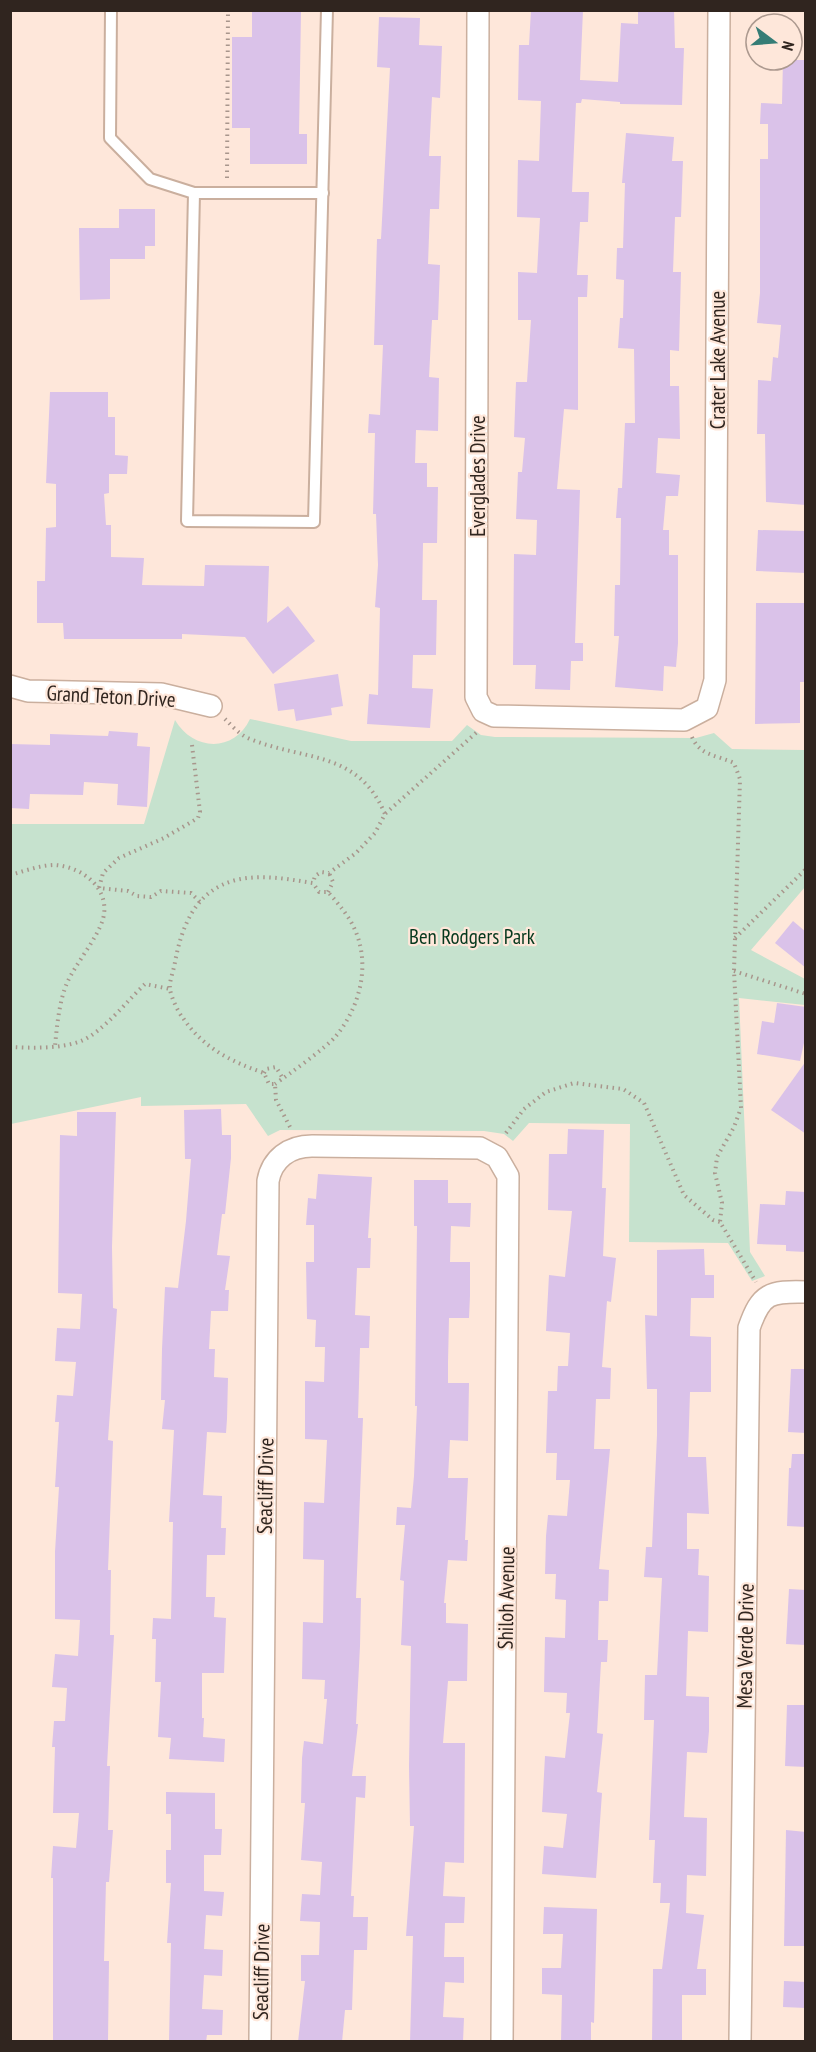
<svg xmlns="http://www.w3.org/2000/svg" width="816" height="2052" font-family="'PT Sans Narrow',sans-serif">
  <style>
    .green { fill: #c6e2ce }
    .building { fill: #dac2e9 }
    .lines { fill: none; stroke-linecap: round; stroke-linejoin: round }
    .service-casing { stroke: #caaf9e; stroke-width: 14 }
    .minor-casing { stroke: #caaf9e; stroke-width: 24 }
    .path { stroke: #a8968c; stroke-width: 4; stroke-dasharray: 1.5 4.5; stroke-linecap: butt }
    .service { stroke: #fff; stroke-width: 10 }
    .minor { stroke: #fff; stroke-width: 21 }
    .labels { text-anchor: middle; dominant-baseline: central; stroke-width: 4.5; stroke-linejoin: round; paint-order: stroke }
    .street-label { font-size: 21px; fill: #30251f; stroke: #fee7da }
    .park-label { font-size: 21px; fill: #05381d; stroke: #fee7da }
  </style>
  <rect width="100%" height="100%" fill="#fee7da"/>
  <!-- green -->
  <path class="green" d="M250,719L351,741H452L467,725L481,735L495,737L696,738L714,733L732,749L805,750V887L751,950L805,979V1005L739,998L750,1252L765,1276L752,1281L728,1243L629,1242L630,1124L529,1123L513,1141L504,1134L484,1131L280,1130L268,1136L246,1104L141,1106V1097L11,1124V824H144L175,720C193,751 234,753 250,719Z"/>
  <!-- building -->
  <g class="building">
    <polygon points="531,10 583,10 580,80 618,82 621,23 638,24 638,10 674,10 675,48 684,48 682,105 620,104 620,102 582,99 581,103 576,103 572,192 589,192 588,222 580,222 577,275 588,275 587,297 578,297 578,410 564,409 557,489 580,490 575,643 583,643 583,661 571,661 570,690 535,689 536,665 513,665 514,554 536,555 537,520 516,519 518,472 522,472 525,438 514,437 516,382 527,382 531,320 518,320 518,272 537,273 540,218 517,217 518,160 539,161 541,101 518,100 519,45 529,45"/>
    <polygon points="252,12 301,12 299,134 307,134 307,164 250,164 250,128 232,128 232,37 252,37"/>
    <polygon points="379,17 420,18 419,45 442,46 440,98 432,97 429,156 441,156 439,209 430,209 428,264 440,265 438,320 432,320 429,377 439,378 438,431 416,430 415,463 427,463 427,487 438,487 437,543 423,543 422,600 437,600 436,655 413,655 412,688 433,689 430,728 367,724 369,694 378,695 380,608 375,607 378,565 376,514 373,514 375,433 368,433 369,414 380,415 383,345 374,345 377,239 381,239 390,68 377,67"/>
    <polygon points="783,60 806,60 806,505 766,502 765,434 757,434 758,380 771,381 773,357 778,358 781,325 757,323 760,293 760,159 768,159 768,124 760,124 761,103 782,104"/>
    <polygon points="626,133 674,137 672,161 683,161 681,217 675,217 673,272 681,272 679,351 670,350 670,386 679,386 680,439 658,438 656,473 680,475 678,496 666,496 663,530 669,530 669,555 678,555 678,643 676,667 664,666 663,691 615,687 619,636 614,636 615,585 620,585 621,518 616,518 618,488 622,488 625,423 635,423 634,349 618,348 620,318 623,318 624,280 616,279 617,248 623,248 625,183 622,183"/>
    <polygon points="119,209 155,209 155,246 145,246 145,259 110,259 110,299 80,300 79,228 119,228"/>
    <polygon points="50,392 108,392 108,417 115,417 115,455 128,456 127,474 109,474 109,493 104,494 106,525 111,525 111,557 144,558 142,585 204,586 205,565 269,566 267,623 288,606 315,641 273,674 245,637 182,634 182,639 64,639 63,623 37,623 37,581 45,581 46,528 56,527 56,484 46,483"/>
    <polygon points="758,530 806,531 806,573 756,571"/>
    <polygon points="756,603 806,603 806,682 800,682 800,723 755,724"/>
    <polygon points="338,674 343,706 331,708 332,715 296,721 294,709 278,711 274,684"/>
    <polygon points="109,731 138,733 137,746 150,747 147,807 117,805 118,784 84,782 83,795 30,794 29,809 10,808 10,744 50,745 50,734 108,736"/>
    <polygon points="793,921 806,932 806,968 775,943"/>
    <polygon points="777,1003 806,1007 806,1034 800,1061 757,1054 762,1021 774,1023"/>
    <polygon points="806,1061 806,1134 771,1110"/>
    <polygon points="221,1109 222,1135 231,1135 231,1158 225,1214 222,1214 217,1255 230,1256 225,1290 229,1290 228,1311 211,1311 209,1349 215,1349 214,1377 228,1378 227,1419 226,1433 207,1432 203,1495 222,1496 221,1528 226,1528 225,1555 207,1555 206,1597 215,1597 214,1617 226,1618 224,1673 202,1673 202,1718 204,1718 203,1737 225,1739 224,1762 169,1759 171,1738 158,1737 161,1682 155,1682 156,1639 152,1639 153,1618 171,1619 173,1522 169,1522 174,1430 162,1429 165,1400 161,1400 162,1349 165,1287 178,1288 186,1221 191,1159 185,1159 184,1110"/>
    <polygon points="77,1112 116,1112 112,1247 113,1308 117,1309 108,1440 113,1441 108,1570 111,1570 110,1635 114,1635 107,1766 110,1766 108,1830 113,1830 109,1882 106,1882 104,1961 109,1961 108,2042 53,2042 53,1878 51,1878 53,1846 76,1848 79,1813 53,1813 55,1747 52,1747 54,1721 65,1721 67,1688 52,1687 55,1654 78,1656 80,1620 55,1619 55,1552 59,1487 55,1487 59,1422 55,1422 57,1395 73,1396 76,1362 55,1361 57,1328 80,1329 82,1294 58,1293 60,1135 77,1136"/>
    <polygon points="568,1129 604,1130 602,1188 606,1188 603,1256 616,1258 611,1302 607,1301 602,1367 611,1368 610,1399 596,1399 594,1449 610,1449 599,1569 609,1570 608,1601 599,1601 598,1640 608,1640 607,1662 601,1662 597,1733 603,1734 597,1792 602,1793 596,1878 542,1874 544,1846 563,1848 567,1814 542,1812 545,1756 565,1758 570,1713 566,1713 567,1693 544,1692 545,1637 565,1638 566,1600 555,1599 556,1574 545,1574 546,1536 548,1515 567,1516 570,1480 556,1480 557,1453 546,1453 548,1391 557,1391 558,1366 568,1366 570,1333 546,1331 549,1275 565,1277 572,1211 548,1210 549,1154 567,1154"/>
    <polygon points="318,1174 372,1177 368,1238 371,1238 370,1268 357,1268 355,1315 370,1316 369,1348 360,1348 358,1418 363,1418 356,1598 361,1598 360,1646 356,1724 358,1724 352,1776 366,1776 365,1798 356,1797 351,1896 354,1896 353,1917 368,1917 367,1950 354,1950 352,2010 345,2010 342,2042 298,2042 305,1981 301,1981 301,1955 319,1955 320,1922 300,1921 302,1894 320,1895 322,1862 301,1860 305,1803 301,1803 302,1758 304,1741 323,1744 327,1699 324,1699 325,1680 302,1679 303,1622 323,1623 324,1560 303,1559 304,1502 324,1503 327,1440 305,1439 305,1381 324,1382 325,1347 315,1347 316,1320 307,1319 306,1262 314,1262 314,1225 306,1225 308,1198 316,1199"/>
    <polygon points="414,1180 448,1180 448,1203 471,1203 470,1227 451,1226 450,1262 470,1262 470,1296 469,1318 449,1318 448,1362 448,1383 469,1383 468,1441 450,1440 448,1478 468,1478 465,1540 468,1540 467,1561 448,1560 444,1603 446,1603 446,1623 468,1624 467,1681 448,1681 443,1743 465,1743 464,1863 445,1862 443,1896 465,1897 464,1923 445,1923 444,1957 464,1957 464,1983 445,1982 443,2017 464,2018 463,2042 410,2042 413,1936 406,1936 414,1826 410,1826 409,1766 411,1646 401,1645 404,1581 400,1580 405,1525 396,1525 397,1507 411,1508 414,1476 417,1406 415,1406 417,1226 414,1226"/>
    <polygon points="786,1191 806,1192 806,1252 786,1251 786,1245 757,1244 760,1204 785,1205"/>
    <polygon points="704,1249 705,1275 714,1275 714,1298 691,1298 690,1336 711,1337 711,1392 690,1392 688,1457 706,1457 709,1514 687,1513 687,1549 699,1549 698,1575 709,1576 708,1632 688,1631 686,1696 709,1697 709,1731 707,1753 687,1752 684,1817 707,1818 706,1876 687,1875 686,1913 704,1915 697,1969 706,1969 706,1995 682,1995 682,2042 652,2042 653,1969 662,1969 670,1903 660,1903 661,1883 653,1883 655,1840 649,1840 654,1720 644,1720 645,1675 657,1675 662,1578 644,1577 646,1547 652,1547 657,1435 657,1389 647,1389 645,1315 657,1316 657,1250"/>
    <polygon points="791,1369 806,1369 806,1433 788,1432"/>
    <polygon points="792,1454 806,1454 806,1527 787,1526 789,1468 791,1468"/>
    <polygon points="789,1589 806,1590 806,1645 786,1644"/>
    <polygon points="787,1705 806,1705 806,1767 785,1766"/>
    <polygon points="166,1792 215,1793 215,1829 222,1829 221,1855 204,1855 204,1891 224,1892 222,1916 206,1915 204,1949 223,1950 222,1976 204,1975 202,2009 223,2010 222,2035 207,2035 206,2042 169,2042 171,1943 167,1943 171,1883 166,1883 166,1850 171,1850 171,1814 166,1814"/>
    <polygon points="786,1830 806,1832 806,1946 784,1946"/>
    <polygon points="544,1907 597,1909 594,2023 591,2022 591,2042 561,2042 562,1995 542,1994 542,1968 561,1968 563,1934 543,1934"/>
    <polygon points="784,1981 806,1982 806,2008 783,2007"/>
  </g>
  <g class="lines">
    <!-- service casing -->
    <g class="service-casing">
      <g id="service">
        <polyline points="111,10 110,138 150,179 194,193 187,521 314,522 327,10"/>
        <polyline points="194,193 323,193"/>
      </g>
    </g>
    <!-- minor casing -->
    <g class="minor-casing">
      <g id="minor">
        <polyline points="478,10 476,697 483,711 494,716 684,720 707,708 715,680 719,10"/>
        <polyline points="10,686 28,691 161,694 211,706"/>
        <path d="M260,2042L268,1181C272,1159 289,1146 312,1146L480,1148L497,1157L508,1176L502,2042"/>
        <path d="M740,2042L749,1328C761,1293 770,1291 806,1292"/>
      </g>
    </g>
    <!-- path -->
    <g class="path">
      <polyline points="227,178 228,10"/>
      <path d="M225,719C232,726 240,735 250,739C304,761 358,750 385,814"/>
      <path d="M692,737C700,756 717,755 734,763L740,779L734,971L741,1108L734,1127L717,1157L715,1173L722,1203L720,1222L756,1282"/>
      <polyline points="192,745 200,812 198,818 164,838 119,858 103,873 99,888 128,891 137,896 151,897 161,891 191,893 200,902"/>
      <path d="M10,875C25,871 40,865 55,865C83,867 111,889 103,919C97,939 76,963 67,983C59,1002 57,1026 55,1046"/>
      <polyline points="328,892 333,882 329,873"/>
      <polyline points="735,938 806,869"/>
      <polyline points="734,971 806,994"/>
      <path d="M10,1047C32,1048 61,1049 81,1041C103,1032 128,1000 145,984L170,989"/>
      <polyline points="264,1073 266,1069 276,1067 282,1077"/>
      <path d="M275,1084C288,1075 327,1047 336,1036C363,1003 373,955 348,917C342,908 335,900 328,892H319L313,883"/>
      <path d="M290,1127L276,1100L275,1084H269L264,1073C232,1062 203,1048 183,1018C178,1012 171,997 170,989C169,981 174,970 175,962C182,925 196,890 236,880C262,874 287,879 313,883L315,876L321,872L329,873L356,853L375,833L385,814L478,731"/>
      <polyline points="506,1133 524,1109 546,1092 574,1083 623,1089 644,1103 684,1195 713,1220 720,1222"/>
    </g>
    <!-- service -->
    <use href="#service" class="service"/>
    <!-- minor -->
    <use href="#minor" class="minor"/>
  </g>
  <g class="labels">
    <!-- street labels -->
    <g class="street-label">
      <text transform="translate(717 360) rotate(-90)">Crater Lake Avenue</text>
      <text transform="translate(477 476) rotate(-90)">Everglades Drive</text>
      <text transform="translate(111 696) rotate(3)">Grand Teton Drive</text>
      <text transform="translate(265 1486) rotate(-89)">Seacliff Drive</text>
      <text transform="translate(506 1598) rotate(-89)">Shiloh Avenue</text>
      <text transform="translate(745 1646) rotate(-89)">Mesa Verde Drive</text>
      <text transform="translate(261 1972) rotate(-89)">Seacliff Drive</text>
    </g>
    <!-- park labels -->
    <g class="park-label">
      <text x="472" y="936">Ben Rodgers Park</text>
    </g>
  </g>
  <!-- border -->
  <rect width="816" height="2052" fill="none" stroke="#30251f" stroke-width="24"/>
  <!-- north arrow -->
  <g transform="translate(774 42) rotate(106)"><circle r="28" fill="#fee7da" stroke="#ac998f" stroke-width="1.5"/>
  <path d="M0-4.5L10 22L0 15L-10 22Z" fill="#357d76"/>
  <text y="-9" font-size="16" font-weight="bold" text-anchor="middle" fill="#30251f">N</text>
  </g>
</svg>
